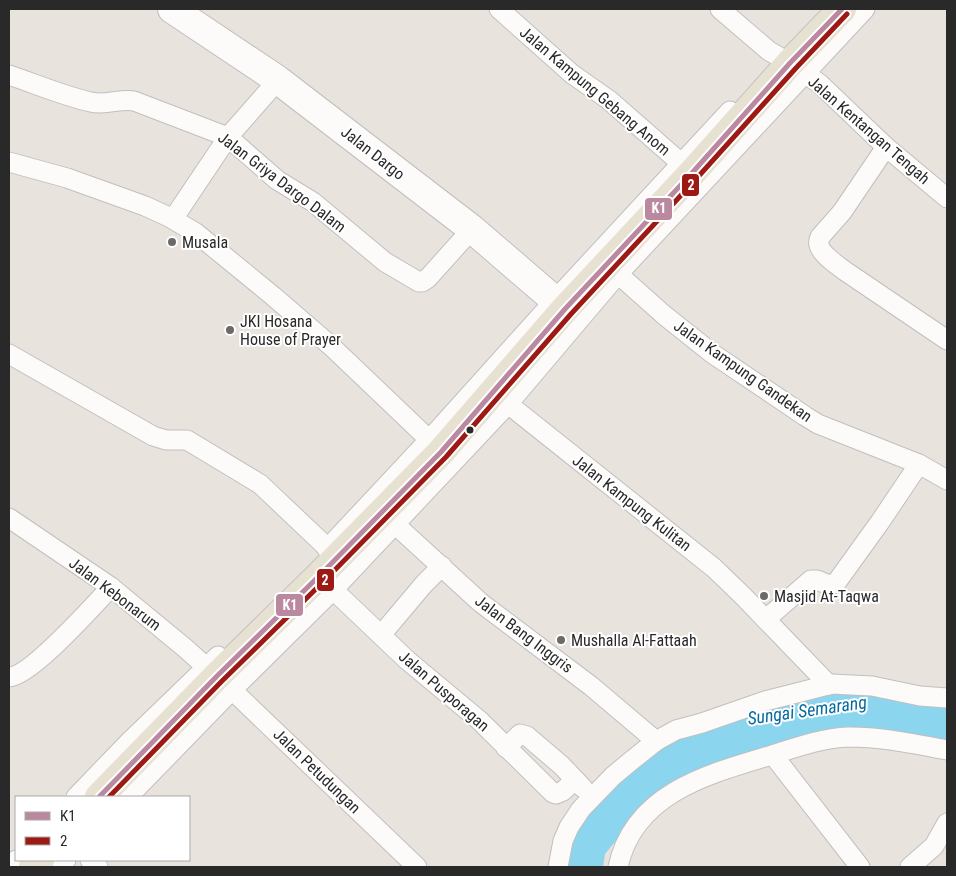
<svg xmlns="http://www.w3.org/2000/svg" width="956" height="876" font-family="'Roboto Condensed',sans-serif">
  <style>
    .water { fill: #8cd5ee }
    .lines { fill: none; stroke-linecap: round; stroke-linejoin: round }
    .street-casing { stroke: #c1bfbf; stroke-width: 21 }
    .secondary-casing { stroke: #c1bfbf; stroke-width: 30 }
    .primary-casing { stroke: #c4c2c0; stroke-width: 30 }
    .street { stroke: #fcfbfa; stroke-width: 19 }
    .secondary { stroke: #fcfbfa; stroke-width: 28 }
    .primary { stroke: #e7e1d1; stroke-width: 28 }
    .bus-1-casing { stroke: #fff; stroke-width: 9 }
    .bus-2-casing { stroke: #fff; stroke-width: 9 }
    .bus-1 { stroke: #ba889f; stroke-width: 5 }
    .bus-2 { stroke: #9c1a13; stroke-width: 5 }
    .poi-dot { fill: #6c6a68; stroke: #fff; stroke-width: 2 }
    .bus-dot { fill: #292929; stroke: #fff; stroke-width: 2 }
    .labels { text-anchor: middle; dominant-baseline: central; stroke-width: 4; stroke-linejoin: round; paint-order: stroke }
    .street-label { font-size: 16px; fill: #292929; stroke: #fff }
    .poi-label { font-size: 16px; fill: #292929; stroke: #fff; text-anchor: start }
    .water-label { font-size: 18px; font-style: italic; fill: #056ba0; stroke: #fff }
    .line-badge { stroke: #fff; stroke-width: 2 }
    .badge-label { font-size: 14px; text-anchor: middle; font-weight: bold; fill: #fff }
  </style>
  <rect width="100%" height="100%" fill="#e8e3dd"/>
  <!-- water -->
  <polygon class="water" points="832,686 947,704 947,744 864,730 650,799 605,854 603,867 559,867 570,827 649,749"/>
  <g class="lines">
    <!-- street casing -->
    <g class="street-casing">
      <g id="street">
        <polyline points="499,9 572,74 609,100 690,171"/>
        <polyline points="720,9 769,51 790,63 820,84 886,147 947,198"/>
        <path d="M9,75C36,84 63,96 91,102C106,106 120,98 134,101L228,137L277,180L313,202L385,262L419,282H422L428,278L472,229"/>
        <path d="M886,147L842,212L820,237C813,250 836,264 845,271L947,340"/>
        <polyline points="9,162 67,178 145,206 169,217 196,233 273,296 331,346 439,449"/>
        <polyline points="173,219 228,137 278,80"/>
        <polyline points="609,266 664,315 713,354 805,416 818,424 919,464 947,480"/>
        <polyline points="9,354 153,436 166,440 187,440 260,484 336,556"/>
        <polyline points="498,396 714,568 743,596 829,685"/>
        <polyline points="387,517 481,603 591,686 656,741"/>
        <polyline points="9,518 111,587 185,648 232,690 417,867"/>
        <polyline points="327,549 429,440 555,300 730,111"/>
        <polyline points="325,582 407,660 479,720 553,793 556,794 563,791 575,780"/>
        <polyline points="766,619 811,580 817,580 829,585 836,583 880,522 919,464"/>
        <polyline points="381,635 424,584 442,566"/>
        <path d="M9,677C31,676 93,606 111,587"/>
        <polyline points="506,748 520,734 527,736 561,765 583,788"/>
        <polyline points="773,755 860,867"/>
        <polyline points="76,797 129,742 218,656"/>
        <polyline points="128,797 232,690 333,590 508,404 618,274 865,9"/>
        <polyline points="90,860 98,867"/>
        <polyline points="9,867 16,860"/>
        <polyline points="59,867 66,860"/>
        <polyline points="558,867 563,841 569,827 581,809 613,776 631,761 656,741 676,730 702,723 765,701 832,684 872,686 920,696 947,698"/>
        <path d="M618,867C634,793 708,774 772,755C797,747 822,738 849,737C883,737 914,744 947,750"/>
        <polyline points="910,867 934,846 947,823"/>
      </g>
    </g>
    <!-- secondary casing -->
    <g class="secondary-casing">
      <polyline id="secondary" points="172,9 278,80 472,229 565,309"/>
    </g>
    <!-- primary casing -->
    <g class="primary-casing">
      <g id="primary">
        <polyline points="99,797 217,676 319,576 441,452 565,309 692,173 790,63 842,9"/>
        <polyline points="33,867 40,860"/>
      </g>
    </g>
    <!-- street -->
    <use href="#street" class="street"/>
    <!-- secondary -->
    <use href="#secondary" class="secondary"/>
    <!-- primary -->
    <use href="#primary" class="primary"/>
    <!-- bus-1 casing -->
    <g class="bus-1-casing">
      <polyline id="bus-1" points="99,797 217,676 319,576 441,452 565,309 692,173 790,63 842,9"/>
    </g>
    <!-- bus-2 casing -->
    <g class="bus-2-casing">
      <polyline id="bus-2" points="109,797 222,681 324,581 446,457 571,314 697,178 796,68 847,14"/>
    </g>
    <!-- bus-1 -->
    <use href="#bus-1" class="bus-1"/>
    <!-- bus-2 -->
    <use href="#bus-2" class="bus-2"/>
  </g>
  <!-- markers -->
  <g class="poi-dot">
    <circle cx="172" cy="242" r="5"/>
    <circle cx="230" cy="330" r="5"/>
    <circle cx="764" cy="596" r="5"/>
    <circle cx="561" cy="640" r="5"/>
  </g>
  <circle class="bus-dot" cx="470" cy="430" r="4.5"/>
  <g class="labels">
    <!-- street labels -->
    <g class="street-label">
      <text transform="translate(595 91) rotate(40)">Jalan Kampung Gebang Anom</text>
      <text transform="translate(869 130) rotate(41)">Jalan Kentangan Tengah</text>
      <text transform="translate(373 153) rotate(38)">Jalan Dargo</text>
      <text transform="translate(282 182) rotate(37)">Jalan Griya Dargo Dalam</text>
      <text transform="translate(743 371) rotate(35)">Jalan Kampung Gandekan</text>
      <text transform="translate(632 503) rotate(38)">Jalan Kampung Kulitan</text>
      <text transform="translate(115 594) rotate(37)">Jalan Kebonarum</text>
      <text transform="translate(524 634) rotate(37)">Jalan Bang Inggris</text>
      <text transform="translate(444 691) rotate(41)">Jalan Pusporagan</text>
      <text transform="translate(317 771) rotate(44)">Jalan Petudungan</text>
    </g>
    <!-- poi labels -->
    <g class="poi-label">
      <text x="182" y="242">Musala</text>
      <text x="240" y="321">JKI Hosana<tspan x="240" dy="18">House of Prayer</tspan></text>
      <text x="774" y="596">Masjid At-Taqwa</text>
      <text x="571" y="640">Mushalla Al-Fattaah</text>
    </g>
    <!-- water labels -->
    <g class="water-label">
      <text transform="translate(807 710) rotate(-8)">Sungai Semarang</text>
    </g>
  </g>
  <g class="line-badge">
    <rect x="681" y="173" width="19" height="24" rx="5" fill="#9c1a13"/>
    <rect x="644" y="197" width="29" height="24" rx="5" fill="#ba889f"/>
    <rect x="316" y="568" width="19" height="24" rx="5" fill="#9c1a13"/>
    <rect x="275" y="593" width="29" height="24" rx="5" fill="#ba889f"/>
  </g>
  <g class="badge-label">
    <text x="691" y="190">2</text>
    <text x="659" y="213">K1</text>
    <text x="325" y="585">2</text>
    <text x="290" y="610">K1</text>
  </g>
  <!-- border -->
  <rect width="956" height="876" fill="none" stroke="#292929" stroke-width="20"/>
  <!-- legend -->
  <rect x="15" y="796" width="175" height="65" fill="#ffffff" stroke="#a9a9a9"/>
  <rect x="25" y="812" width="25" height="8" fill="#ba889f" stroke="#a9a9a9"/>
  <text x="60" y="821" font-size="15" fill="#292929">K1</text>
  <rect x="25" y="837" width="25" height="8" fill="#9c1a13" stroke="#a9a9a9"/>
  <text x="60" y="846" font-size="15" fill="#292929">2</text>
</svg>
